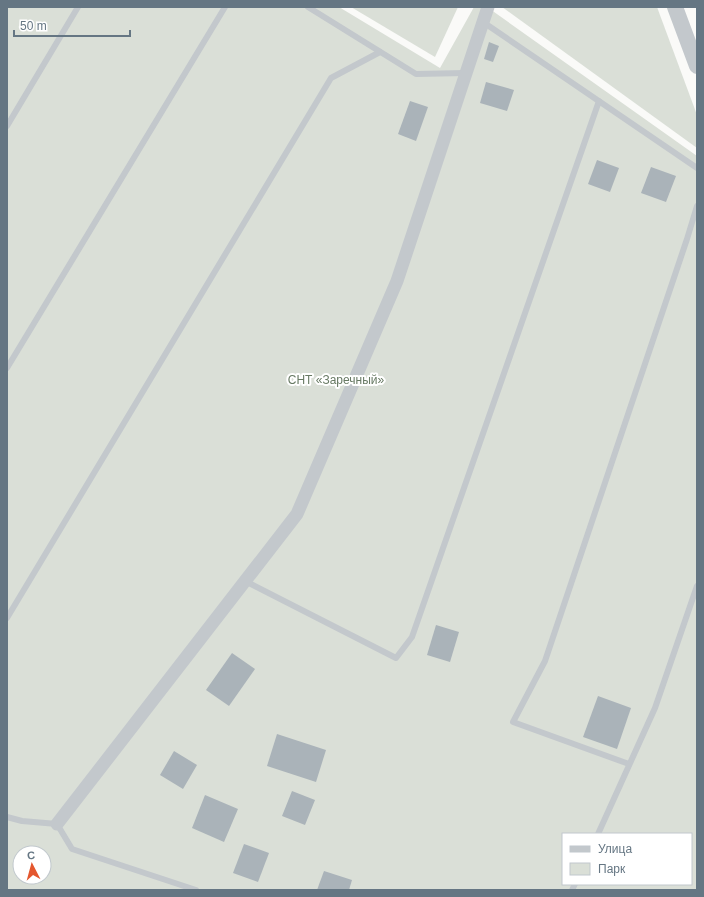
<svg xmlns="http://www.w3.org/2000/svg" width="704" height="897" font-family="Arial,sans-serif">
  <style>
    .green { fill: #dadfd7; fill-rule: evenodd }
    .building { fill: #aab3b9 }
    .lines { fill: none; stroke-linecap: round; stroke-linejoin: round }
    .service { stroke: #c3c8cc; stroke-width: 6 }
    .minor { stroke: #c3c8cc; stroke-width: 13 }
    .tertiary { stroke: #c3c8cc; stroke-width: 16 }
    .labels { text-anchor: middle; dominant-baseline: central; stroke-width: 4; stroke-linejoin: round; paint-order: stroke }
    .park-label { font-size: 12px; fill: #687a64; stroke: #fff }
  </style>
  <rect width="100%" height="100%" fill="#fafaf8"/>
  <!-- green -->
  <g class="green">
    <path d="M7,7H339L440,68L474,7H487L697,156V890H7ZM563,834H691V884H563ZM20,853H44V877H20Z"/>
    <polygon points="351,7 458,7 435,57"/>
    <polygon points="502,7 657,7 697,115 697,148"/>
  </g>
  <!-- building -->
  <g class="building">
    <polygon points="489,42 499,46 493,62 484,59"/>
    <polygon points="486,82 514,90 507,111 480,103"/>
    <polygon points="410,101 428,107 416,141 398,134"/>
    <polygon points="597,160 619,168 610,192 588,184"/>
    <polygon points="651,167 676,176 666,202 641,193"/>
    <polygon points="436,625 459,632 450,662 427,655"/>
    <polygon points="232,653 255,669 229,706 206,690"/>
    <polygon points="598,696 631,708 617,749 583,737"/>
    <polygon points="277,734 326,750 316,782 267,766"/>
    <polygon points="174,751 197,765 183,789 160,775"/>
    <polygon points="292,791 315,800 305,825 282,816"/>
    <polygon points="205,795 238,809 224,842 192,828"/>
    <polygon points="244,844 269,853 258,882 233,873"/>
    <polygon points="324,871 352,880 349,890 317,890"/>
  </g>
  <g class="lines">
    <!-- service -->
    <g class="service">
      <polyline points="308,7 416,74 465,73"/>
      <polyline points="483,22 697,168"/>
      <polyline points="7,126 78,7"/>
      <polyline points="7,368 225,7"/>
      <polyline points="245,581 396,658 412,637 599,101"/>
      <polyline points="7,618 331,78 380,52"/>
      <polyline points="629,764 513,722 545,661 687,239 697,206"/>
      <polyline points="7,817 22,821 57,824 72,849 196,890"/>
      <polyline points="598,834 655,708 697,586"/>
      <polyline points="572,890 575,884"/>
    </g>
    <!-- minor -->
    <polyline class="minor" points="57,824 297,514 397,281 488,7"/>
    <!-- tertiary -->
    <polyline class="tertiary" points="675,7 697,66"/>
  </g>
  <g class="labels">
    <!-- park labels -->
    <g class="park-label">
      <text x="336" y="380">СНТ «Заречный»</text>
    </g>
  </g>
  <!-- border -->
  <rect width="704" height="897" fill="none" stroke="#657683" stroke-width="16"/>
  <!-- legend -->
  <rect x="562" y="833" width="130" height="52" fill="#ffffff" stroke="#c1c8cd"/>
  <rect x="570" y="846" width="20" height="6" fill="#c3c8cc" stroke="#c1c8cd"/>
  <text x="598" y="853" font-size="12" fill="#657683">Улица</text>
  <rect x="570" y="863" width="20" height="12" fill="#dadfd7" stroke="#c1c8cd"/>
  <text x="598" y="873" font-size="12" fill="#657683">Парк</text>
  <!-- north arrow -->
  <g transform="translate(32 865) rotate(354)"><circle r="19" fill="#ffffff" stroke="#c1c8cd"/>
  <path d="M0-3L7 15L0 10L-7 15Z" fill="#e4572e"/>
  <text y="-6" font-size="11" font-weight="bold" text-anchor="middle" fill="#657683">С</text>
  </g>
  <!-- scale -->
  <path d="M14 30v6h116v-6" fill="none" stroke="#657683" stroke-width="2"/>
  <text x="20" y="30" font-size="12" fill="#657683" stroke="#ffffff" stroke-width="3" paint-order="stroke">50 m</text>
</svg>
